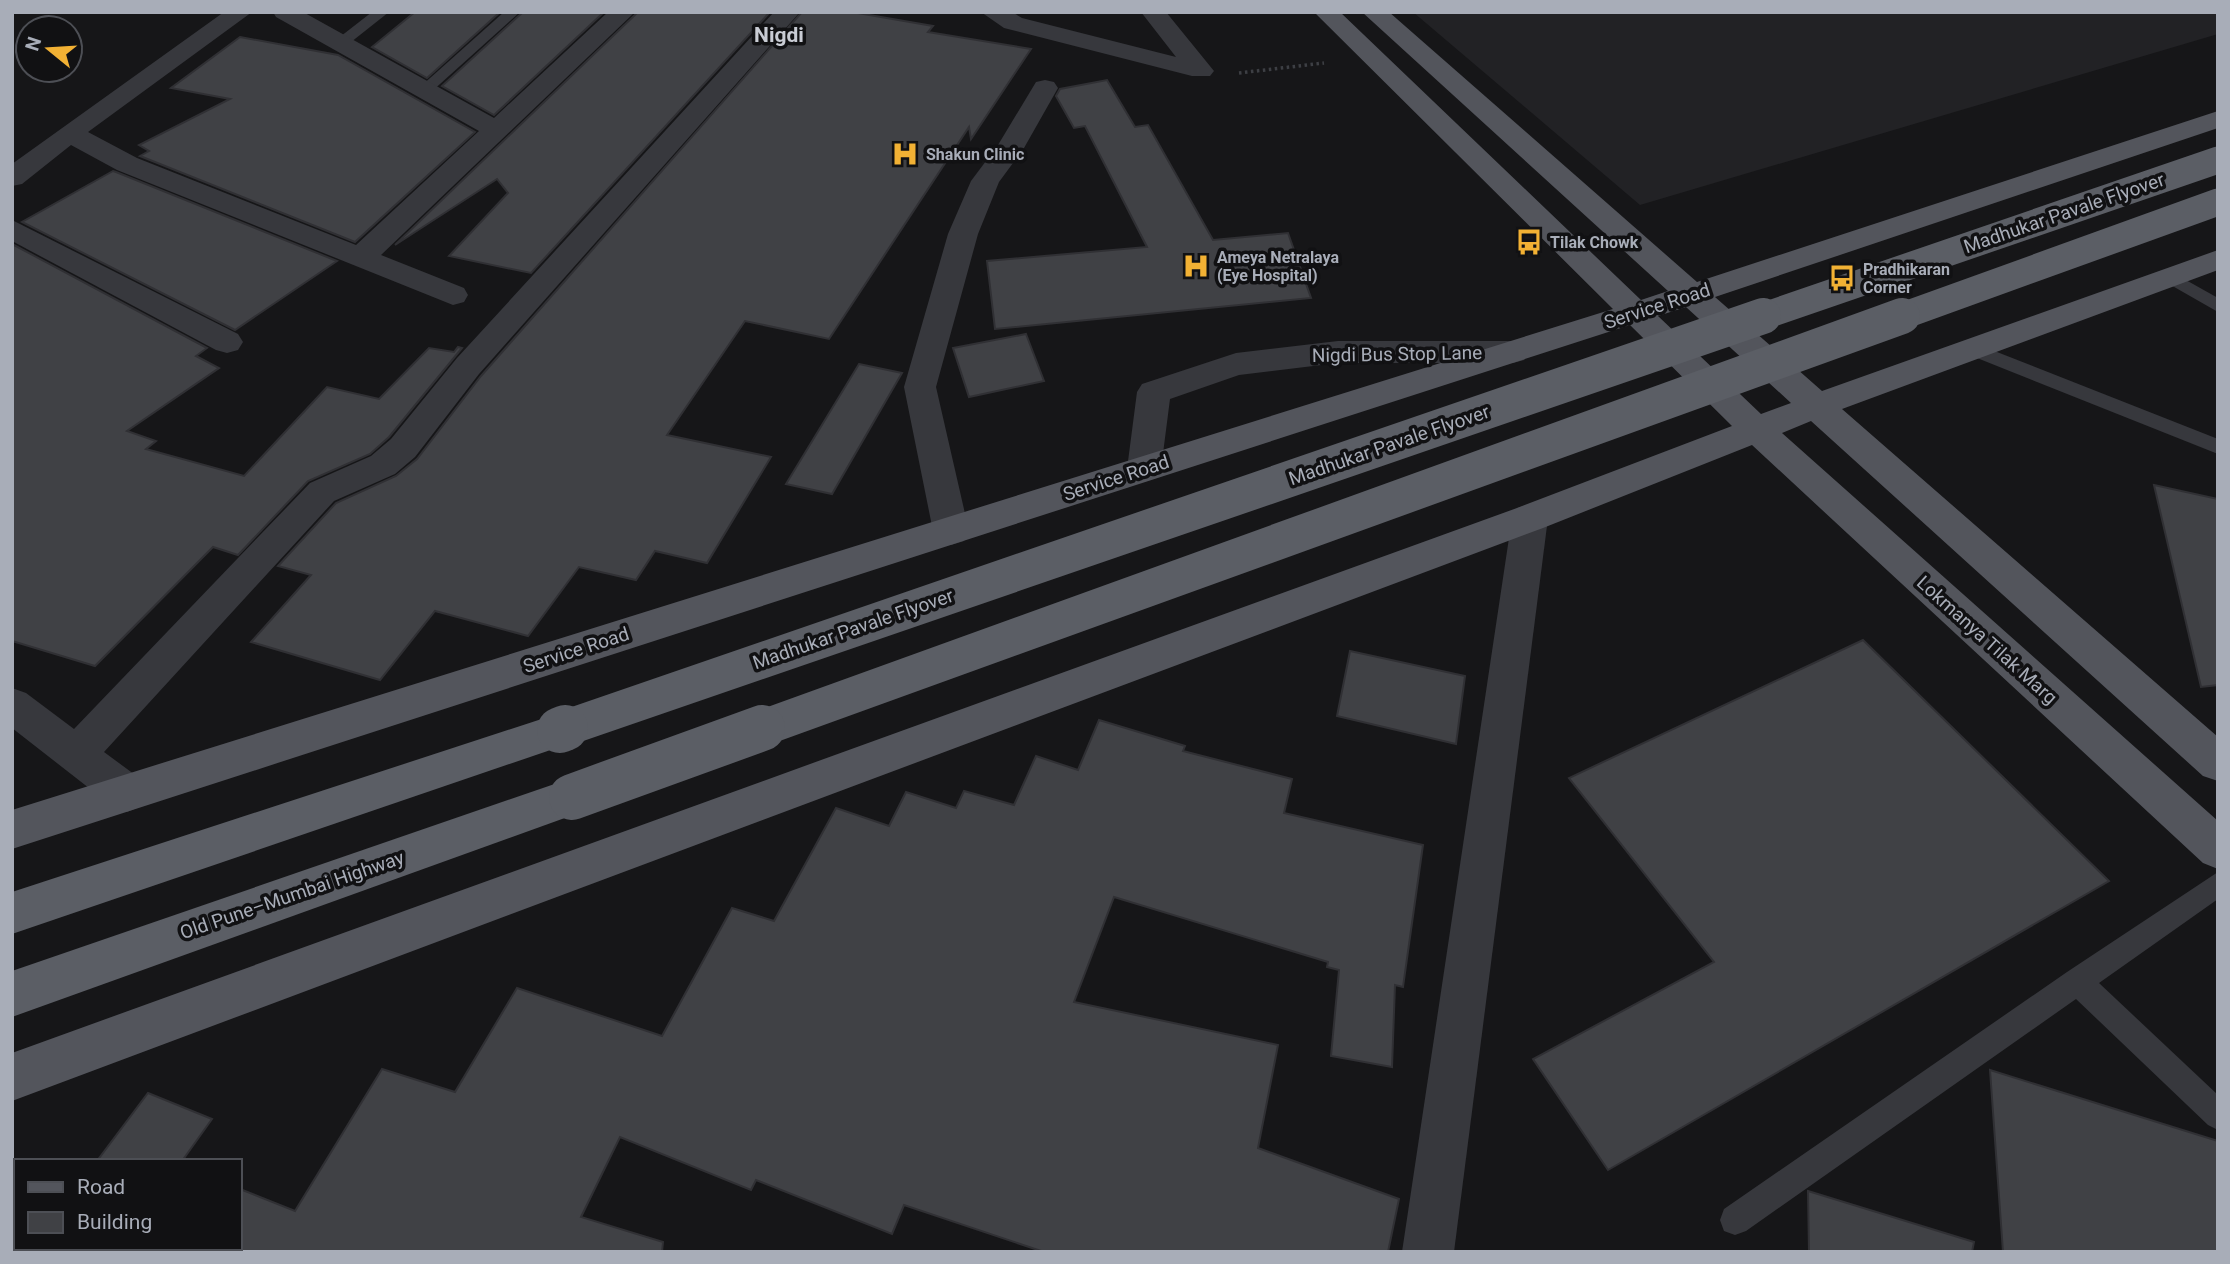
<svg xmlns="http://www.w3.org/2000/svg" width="2230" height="1264" font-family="Roboto,sans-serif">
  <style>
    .built { fill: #222225 }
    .building { fill: #404145; stroke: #303034; stroke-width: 2 }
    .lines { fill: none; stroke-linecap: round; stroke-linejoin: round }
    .path { stroke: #3d3f44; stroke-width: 3.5; stroke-dasharray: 2.5 3.5; stroke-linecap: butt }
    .service { fill: #37383d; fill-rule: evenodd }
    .minor { fill: #37383d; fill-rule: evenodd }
    .primary { fill: #53555c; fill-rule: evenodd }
    .trunk { fill: #5b5e65; fill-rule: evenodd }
    .trunk-bridge-far2 { stroke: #5b5e65; stroke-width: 27 }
    .trunk-bridge-far1 { stroke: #5b5e65; stroke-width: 36 }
    .trunk-bridge { stroke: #5b5e65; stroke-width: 46 }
    .labels { text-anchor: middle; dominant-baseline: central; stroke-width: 7; stroke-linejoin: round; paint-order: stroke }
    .far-poi-label { font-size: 16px; font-weight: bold; fill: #a8adb8; stroke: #111113; text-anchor: start }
    .street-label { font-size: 19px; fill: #a8adb8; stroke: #111113 }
    .far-district-label { font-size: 21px; font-weight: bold; fill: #c9ccd4; stroke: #111113 }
  </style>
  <rect width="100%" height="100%" fill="#161618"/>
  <!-- built -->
  <polygon class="built" points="1413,12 2218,12 2218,34 1640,205"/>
  <!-- building -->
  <g class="building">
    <polygon points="415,12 500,12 427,78 372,47"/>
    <polygon points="523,12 604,12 494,115 442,86"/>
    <polygon points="638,12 770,12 531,273 449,256 508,193 497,179 395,245"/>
    <polygon points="802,12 852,12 933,26 928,32 1031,49 971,139 969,127 829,339 745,321 667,435 771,457 707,563 655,551 636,580 579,567 528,636 435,611 380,680 251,642 311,575 278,566 336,503 396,476 417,459 481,376"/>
    <polygon points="240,37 338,55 475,132 355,242 140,156 149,151 139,145 230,99 171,88"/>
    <polygon points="1107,80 1135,127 1148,125 1213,240 1288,233 1311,298 995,329 987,261 1147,247 1085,126 1074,128 1056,96 1060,89"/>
    <polygon points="113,171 116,172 337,261 235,330 22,222"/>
    <polygon points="12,244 207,348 196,356 219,368 127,431 156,441 146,449 244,476 327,387 379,399 429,348 454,352 458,347 462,348 389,437 370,454 308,481 238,555 213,547 95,666 12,641"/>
    <polygon points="1026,334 1044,381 969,397 953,348"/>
    <polygon points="859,364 902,373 832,494 786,484"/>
    <polygon points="2154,485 2218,499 2218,685 2201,687"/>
    <polygon points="1863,640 2109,881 1608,1170 1533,1059 1714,962 1569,778"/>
    <polygon points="1350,651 1465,676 1456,744 1337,716"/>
    <polygon points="1099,720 1185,746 1183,751 1292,779 1284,813 1423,845 1403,987 1395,985 1392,1067 1331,1056 1339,970 1327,967 1328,962 1114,897 1074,1002 1278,1045 1258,1148 1399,1199 1388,1252 1044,1252 904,1205 892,1234 756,1180 751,1190 620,1137 581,1217 663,1242 662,1252 240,1252 240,1189 295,1211 382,1069 455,1092 517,988 662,1036 732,908 774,921 836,808 889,826 906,792 956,808 964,791 1014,805 1036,756 1078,770"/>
    <polygon points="1990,1070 2218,1141 2218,1252 2003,1252"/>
    <polygon points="148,1093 212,1119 182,1161 97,1161"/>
    <polygon points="1808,1191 1974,1242 1972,1252 1809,1252"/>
  </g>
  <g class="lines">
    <!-- path -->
    <polyline class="path" points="1239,73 1324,63"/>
    <!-- service -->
    <g class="service">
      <polygon points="372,12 389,12 346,46 336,46 336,40"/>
      <polygon points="504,12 520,12 430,93 420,93 420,87"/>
      <polygon points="2168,270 2218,298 2218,312 2162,280 2159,276 2162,272"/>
      <polygon points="1974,343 2218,439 2218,454 1967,354 1965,349 1967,344"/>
      <polygon points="2218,872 2218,899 2099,983 2218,1095 2218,1130 2208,1125 2076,999 1746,1231 1735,1235 1724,1231 1720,1220 1724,1209 2067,972"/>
    </g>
    <!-- minor -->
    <g class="minor">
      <polygon points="224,12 252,12 88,132 137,158 356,245 479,131 276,17 273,12 303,12 494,118 608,12 635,12 381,255 464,288 468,295 464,302 453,305 117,170 71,145 22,184 12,186 12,164"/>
      <polygon points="774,12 800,12 479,374 415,457 395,474 334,501 104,752 142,780 148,793 142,806 127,812 112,806 12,728 12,688 26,693 74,729 310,483 371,456 391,439 457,358"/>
      <polygon points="981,12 1012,12 1022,18 1176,57 1141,12 1166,12 1214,71 1210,76 1192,76 1004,28"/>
      <polygon points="1045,80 1054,82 1058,88 1024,148 999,182 978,234 936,387 969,531 964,541 951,545 938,541 933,531 904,387 948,234 971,181 998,145 1036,82"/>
      <polygon points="12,220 238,334 243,342 238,350 227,353 216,350 12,241"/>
      <polygon points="1338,341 1513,341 1524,344 1529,352 1524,360 1513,363 1338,363 1239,375 1170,399 1161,469 1156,478 1144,482 1132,478 1127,469 1137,392 1142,384 1236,353"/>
      <polygon points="1530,504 1543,508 1548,518 1454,1252 1402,1252 1512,518 1517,508"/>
    </g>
    <!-- primary -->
    <path class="primary" d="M1314,12H1340L1641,300L1668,291L1362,12H1389L1697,282L2218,111V128L1715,297L1822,391L2218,250V270L1842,409L2218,737V781L2203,776L1811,421L1782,433L2218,821V869L2203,863L1752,445L1543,528L12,1101V1053L1517,508L1732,426L1630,325L12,849V810L1613,309ZM1686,307L1791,403L1761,414L1658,316Z"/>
    <!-- trunk -->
    <g class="trunk">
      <polygon points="560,713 574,718 580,730 574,742 12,934 12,892"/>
      <polygon points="572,778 587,784 593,797 587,810 12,1017 12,971"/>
    </g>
    <!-- trunk-bridge-far2 -->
    <g class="trunk-bridge-far2">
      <polyline points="1758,318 2218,160"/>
      <polyline points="1897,318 2218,202"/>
    </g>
    <!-- trunk-bridge-far1 -->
    <g class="trunk-bridge-far1">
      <polyline points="560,730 1763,316"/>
      <polyline points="757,730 1902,316"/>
    </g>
    <!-- trunk-bridge -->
    <g class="trunk-bridge">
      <polyline points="560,730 565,728"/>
      <polyline points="572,797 762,728"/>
    </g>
  </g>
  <!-- icons -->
  <defs>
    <g id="hospital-bare" transform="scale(2.1)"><path d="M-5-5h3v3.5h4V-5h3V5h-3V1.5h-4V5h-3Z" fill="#f2b134" stroke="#111113" stroke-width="2.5" paint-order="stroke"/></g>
    <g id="bus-bare" transform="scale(2.1)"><path d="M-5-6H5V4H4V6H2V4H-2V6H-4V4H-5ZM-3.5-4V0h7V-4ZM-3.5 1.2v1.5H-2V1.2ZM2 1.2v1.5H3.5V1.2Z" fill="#f2b134" stroke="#111113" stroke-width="2.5" paint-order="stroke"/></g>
  </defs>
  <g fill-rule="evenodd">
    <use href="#hospital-bare" x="905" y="154"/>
    <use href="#bus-bare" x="1529" y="242"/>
    <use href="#hospital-bare" x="1196" y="266"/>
    <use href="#bus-bare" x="1842" y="278"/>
  </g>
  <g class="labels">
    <!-- far-poi labels -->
    <g class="far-poi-label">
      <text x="926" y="154">Shakun Clinic</text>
      <text x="1550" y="242">Tilak Chowk</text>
      <text x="1217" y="257">Ameya Netralaya<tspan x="1217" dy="18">(Eye Hospital)</tspan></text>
      <text x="1863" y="269">Pradhikaran<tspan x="1863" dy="18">Corner</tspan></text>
    </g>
    <!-- street labels -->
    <g class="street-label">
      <text transform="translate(2064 213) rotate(-19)">Madhukar Pavale Flyover</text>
      <text transform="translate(1657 306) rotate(-18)">Service Road</text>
      <text transform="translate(1397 354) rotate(-1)">Nigdi Bus Stop Lane</text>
      <text transform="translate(1389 445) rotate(-19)">Madhukar Pavale Flyover</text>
      <text transform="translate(1116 478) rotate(-18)">Service Road</text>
      <text transform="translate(853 629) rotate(-19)">Madhukar Pavale Flyover</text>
      <text transform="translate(1987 640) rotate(42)">Lokmanya Tilak Marg</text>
      <text transform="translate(576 650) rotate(-18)">Service Road</text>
      <text transform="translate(292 895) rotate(-19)">Old Pune–Mumbai Highway</text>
    </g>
    <!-- far-district labels -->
    <g class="far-district-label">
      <text x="779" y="35">Nigdi</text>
    </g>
  </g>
  <!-- border -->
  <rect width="2230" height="1264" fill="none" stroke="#a8adb8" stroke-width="28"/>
  <!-- legend -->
  <rect x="14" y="1159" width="228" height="91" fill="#111113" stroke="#4d4f55" stroke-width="2"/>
  <rect x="28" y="1182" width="35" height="10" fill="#53555c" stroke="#4d4f55" stroke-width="2"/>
  <text x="77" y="1194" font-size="21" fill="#a8adb8">Road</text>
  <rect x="28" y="1212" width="35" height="21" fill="#404145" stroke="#4d4f55" stroke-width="2"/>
  <text x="77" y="1229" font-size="21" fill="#a8adb8">Building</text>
  <!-- north arrow -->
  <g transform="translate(49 49) rotate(288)"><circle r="33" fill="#111113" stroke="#4d4f55" stroke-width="2"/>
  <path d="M0-5L12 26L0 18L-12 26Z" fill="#f2b134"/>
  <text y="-10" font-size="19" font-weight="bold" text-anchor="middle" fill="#a8adb8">N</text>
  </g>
</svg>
